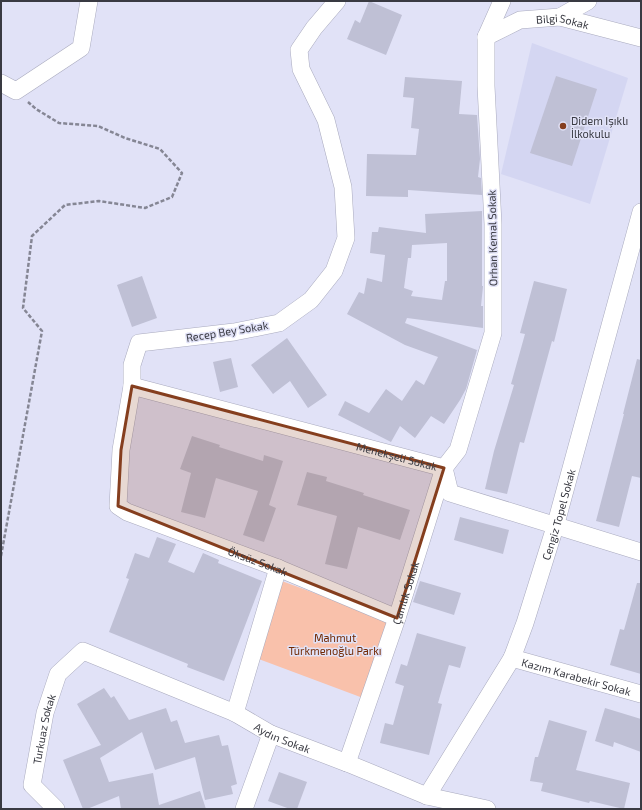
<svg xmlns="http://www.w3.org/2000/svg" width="642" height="810" font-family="'Exo 2',sans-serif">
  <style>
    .built { fill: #d4d6f2 }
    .green { fill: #f9c1ab }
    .building { fill: #bfc0d5; fill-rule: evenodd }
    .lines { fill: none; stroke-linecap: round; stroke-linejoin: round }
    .minor-casing { stroke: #a9aabe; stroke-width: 18 }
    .path { stroke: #858694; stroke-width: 2.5; stroke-dasharray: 4 2; stroke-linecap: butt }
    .minor { stroke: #fff; stroke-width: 17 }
    .marked { fill: #853e1e; fill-opacity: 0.2; stroke: #853e1e; stroke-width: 3; stroke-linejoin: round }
    .poi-dot { fill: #853e1e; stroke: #e1e2f7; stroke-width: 1.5 }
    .labels { text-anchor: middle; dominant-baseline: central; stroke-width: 3; stroke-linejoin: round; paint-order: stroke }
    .street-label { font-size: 11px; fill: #393a42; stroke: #e1e2f7 }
    .poi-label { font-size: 11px; fill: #393a42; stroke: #e1e2f7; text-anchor: start }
    .park-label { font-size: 11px; fill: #702700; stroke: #e1e2f7 }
  </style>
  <rect width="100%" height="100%" fill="#e1e2f7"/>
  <!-- built -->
  <polygon class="built" points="532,43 628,78 590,204 501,174"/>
  <!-- green -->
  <polygon class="green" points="279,580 388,620 363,698 256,658"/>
  <!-- building -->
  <g class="building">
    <polygon points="369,1 402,15 386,55 347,39 355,20 360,23"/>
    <polygon points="556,76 597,89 572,166 530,153"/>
    <polygon points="405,77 462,81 459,114 477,115 480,159 478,177 481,178 482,195 408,190 408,197 366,196 367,154 416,155 419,129 411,128 414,98 403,97"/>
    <path d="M482,211V286H483L481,306H483V328L407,318L405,323L477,350L466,389L460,400L444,424L431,416L415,438L400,426L391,442L338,415L345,401L369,413L386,389L402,401L416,380L424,385L438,357L405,345L347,314L359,292L364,294L367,278L382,282L385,255L370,253L372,232H378L379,227L426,233L425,214ZM447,243V281H445L442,300L411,296L413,291L404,288L408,258H411L412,245Z"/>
    <polygon points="142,276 157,318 132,327 117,285"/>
    <polygon points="534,281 567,289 554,342 552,341 524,443 520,442 507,494 485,489 494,451 514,385 511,384 525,334 520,333"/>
    <polygon points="287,338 327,395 308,408 290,381 273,394 251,365"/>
    <polygon points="231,358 238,387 220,392 213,362"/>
    <polygon points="637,359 641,360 641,478 632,476 619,527 596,521 624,414 623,414"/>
    <polygon points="192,436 220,445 219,447 263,461 264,455 283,461 269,505 276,508 264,542 243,535 258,491 216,478 205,518 181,512 191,473 180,469"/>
    <polygon points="307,472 327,477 326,481 364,493 363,495 410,510 400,540 358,527 347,569 325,564 337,516 297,505"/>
    <polygon points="460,517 509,530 503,554 454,540"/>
    <polygon points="157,537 176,544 168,562 194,573 203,553 219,560 218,563 262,581 224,681 187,667 188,664 109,632 129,579 126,578 135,553 149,558"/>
    <polygon points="420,581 461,593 454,615 413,602"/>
    <polygon points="637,583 641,583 641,674 610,665 620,629 624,630"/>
    <polygon points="417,633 466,647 460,668 449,665 438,703 442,704 429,755 380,743 385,723 393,725 404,686 395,683 401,664 407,666"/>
    <polygon points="104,688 111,698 114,696 129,720 166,708 171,722 177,720 185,743 219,735 222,746 228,745 237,784 231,786 233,794 205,800 195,757 155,770 142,732 100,758 109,782 153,773 159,805 200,791 206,809 121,809 119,796 87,809 83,809 63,760 101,745 77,704"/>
    <polygon points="605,708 641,719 641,752 614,742 613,747 595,741"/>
    <polygon points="549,720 587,731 576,770 630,783 624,809 590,801 589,803 541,791 543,783 530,781 535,757 538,757"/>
    <polygon points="279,772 307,782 297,809 290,809 268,801"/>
  </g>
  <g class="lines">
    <!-- minor casing -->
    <g class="minor-casing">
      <g id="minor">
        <path id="s1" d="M337,1L314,28L299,50L301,69L326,120L343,187L346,238L334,271L311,300L279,323L234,332L139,343L132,365V386L121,450L118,506L127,512L278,568L397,618"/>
        <polyline points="560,17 588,1"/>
        <path id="s2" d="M486,37L520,20L560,17L641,38"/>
        <polyline points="1,83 16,91 81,48 89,1"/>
        <path id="s3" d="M132,386L444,468L450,493L641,552"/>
        <path id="s4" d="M512,658L641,694"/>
        <polyline points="235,713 278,568"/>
        <path id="s5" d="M347,763L397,618L444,468L458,450L493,333V224L486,86V37L502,1"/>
        <path id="s6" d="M427,796L512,658L525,623L555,527L641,212"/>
        <path id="s7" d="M56,809L32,785L45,713L58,674L83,651L235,713L271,734L347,763L427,796L487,809"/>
        <polyline points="244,809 271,734"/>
      </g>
    </g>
    <!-- path -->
    <polyline class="path" points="1,556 42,331 23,308 32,236 65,205 99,201 145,208 172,197 182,173 160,149 125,138 98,126 59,123 36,109 28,102"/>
    <!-- minor -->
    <use href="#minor" class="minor"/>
  </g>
  <!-- marked area -->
  <path class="marked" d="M132,386L444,468L397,618L118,506L121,450Z"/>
  <!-- markers -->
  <circle class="poi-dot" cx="563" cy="126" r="4"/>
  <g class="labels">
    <!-- street labels -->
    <g class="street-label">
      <text stroke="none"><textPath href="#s2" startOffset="81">Bilgi Sokak</textPath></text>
      <text transform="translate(492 238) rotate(-91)">Orhan Kemal Sokak</text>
      <text transform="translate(227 331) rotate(-9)">Recep Bey Sokak</text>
      <text stroke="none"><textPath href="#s3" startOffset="274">Menekşeli Sokak</textPath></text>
      <text stroke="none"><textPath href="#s6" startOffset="313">Cengiz Topel Sokak</textPath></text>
      <text stroke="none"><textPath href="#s1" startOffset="827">Öksüz Sokak</textPath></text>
      <text stroke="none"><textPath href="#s5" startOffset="180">Çamlık Sokak</textPath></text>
      <text stroke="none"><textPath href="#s4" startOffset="67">Kazım Karabekir Sokak</textPath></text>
      <text stroke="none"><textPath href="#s7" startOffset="91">Turkuaz Sokak</textPath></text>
      <text stroke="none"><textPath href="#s7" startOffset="400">Aydın Sokak</textPath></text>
    </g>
    <!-- poi labels -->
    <g class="poi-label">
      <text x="571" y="120">Didem Işıklı<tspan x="571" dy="13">İlkokulu</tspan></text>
    </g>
    <!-- park labels -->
    <g class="park-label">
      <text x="335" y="637">Mahmut<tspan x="335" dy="13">Türkmenoğlu Parkı</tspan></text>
    </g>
  </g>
  <!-- border -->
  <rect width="642" height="810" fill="none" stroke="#393a42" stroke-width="4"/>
</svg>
